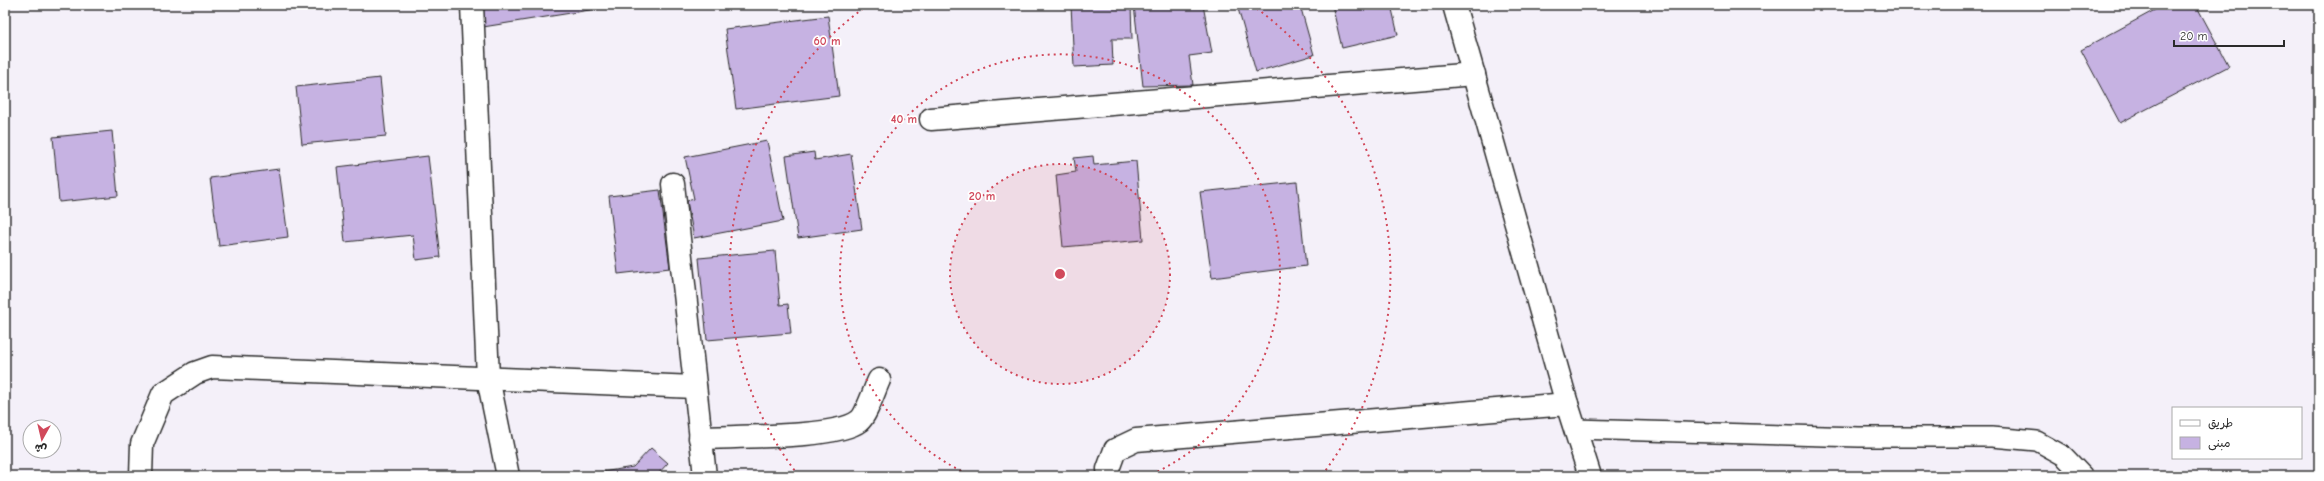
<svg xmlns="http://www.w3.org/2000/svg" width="2324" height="481" font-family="'Comic Neue','Playpen Sans Arabic',sans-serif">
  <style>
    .building { fill: #c6b2e2; stroke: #2b2b2b }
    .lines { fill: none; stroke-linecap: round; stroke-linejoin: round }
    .service-casing { stroke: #2b2b2b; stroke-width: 22 }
    .minor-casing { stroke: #2b2b2b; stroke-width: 25 }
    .service { stroke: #fff; stroke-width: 19 }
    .minor { stroke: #fff; stroke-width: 22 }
    .ring { fill: none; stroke: #d1495b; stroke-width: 2; stroke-dasharray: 2 4 }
    .centre { fill: #d1495b; stroke: #fff; stroke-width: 2 }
    .ring-label { font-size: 12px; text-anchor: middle; font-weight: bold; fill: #d1495b; stroke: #fff; stroke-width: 3.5; stroke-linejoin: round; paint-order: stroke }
  </style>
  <rect width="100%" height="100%" fill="#f4f0f9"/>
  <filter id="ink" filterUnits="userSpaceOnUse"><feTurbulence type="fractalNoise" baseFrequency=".025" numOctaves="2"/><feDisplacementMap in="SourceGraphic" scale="8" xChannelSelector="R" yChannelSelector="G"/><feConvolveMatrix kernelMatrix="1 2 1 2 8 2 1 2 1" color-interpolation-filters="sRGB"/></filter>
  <g filter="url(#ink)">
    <!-- building -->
    <g class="building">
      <polygon points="479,5 595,5 596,9 483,27"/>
      <polygon points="1071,5 1131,5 1132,39 1112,39 1113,65 1074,67"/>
      <polygon points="1134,5 1203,5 1212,53 1189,56 1193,85 1143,86"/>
      <polygon points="1237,5 1300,5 1314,55 1256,72"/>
      <polygon points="1332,5 1391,5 1398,35 1342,48"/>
      <polygon points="2164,5 2196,5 2229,66 2120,123 2081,50"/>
      <polygon points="828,16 839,96 736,109 725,29"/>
      <polygon points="380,78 386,136 302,144 296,87"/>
      <polygon points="112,131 118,196 59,202 53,137"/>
      <polygon points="767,141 783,221 694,238 687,201 694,199 685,157"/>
      <polygon points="814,152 815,160 851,154 862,229 798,238 786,156"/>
      <polygon points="428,156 440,257 416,260 413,235 345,242 337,167"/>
      <polygon points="1093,156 1094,165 1136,161 1143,240 1063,247 1056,175 1076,172 1074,158"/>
      <polygon points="279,169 288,237 219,246 210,178"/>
      <polygon points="1297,182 1306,266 1212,278 1200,192"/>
      <polygon points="660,190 670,268 618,274 609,196"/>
      <polygon points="775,251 780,305 788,304 791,333 707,340 699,258"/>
      <polygon points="651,448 668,463 656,476 578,476 633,467"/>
    </g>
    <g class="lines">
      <!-- service casing -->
      <g class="service-casing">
        <polyline id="service" points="1575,429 1859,437 1992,437 2037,441 2064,456 2083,476"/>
      </g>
      <!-- minor casing -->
      <g class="minor-casing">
        <g id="minor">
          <polyline points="472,5 488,378 508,476"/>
          <polyline points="1454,5 1567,404 1590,476"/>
          <polyline points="931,119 1474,74"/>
          <polyline points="673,184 705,476"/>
          <path d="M700,438C733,436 836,439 859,421C866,416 875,388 879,380"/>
          <polyline points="141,476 142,444 163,394 195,373 212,367 695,387"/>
          <polyline points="1109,476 1108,469 1115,450 1136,440 1567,404"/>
        </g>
      </g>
      <!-- service -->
      <use href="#service" class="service"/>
      <!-- minor -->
      <use href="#minor" class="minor"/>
    </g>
  </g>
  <!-- distance rings -->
  <circle cx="1060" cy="274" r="110" fill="#d1495b" fill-opacity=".12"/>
  <g class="ring">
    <circle cx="1060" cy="274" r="110"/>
    <path d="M972 476A220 220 0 1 1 1148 476"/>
    <path d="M798 475A330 330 0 0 1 868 5M1252 5A330 330 0 0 1 1322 475"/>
  </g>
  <circle cx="1060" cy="274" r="6" class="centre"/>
  <g class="ring-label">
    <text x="827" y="45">60 m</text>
    <text x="904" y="123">40 m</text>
    <text x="982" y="200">20 m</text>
  </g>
  <!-- margin -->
  <rect width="2324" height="481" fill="none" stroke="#fff" stroke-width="20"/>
  <rect x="10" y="10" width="2304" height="461" fill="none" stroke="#2b2b2b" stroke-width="1.5" filter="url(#ink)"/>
  <!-- legend -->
  <rect x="2172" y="407" width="130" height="52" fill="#ffffff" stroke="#aaaaaa"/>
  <rect x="2180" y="420" width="20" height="6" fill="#ffffff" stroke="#aaaaaa"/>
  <text x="2208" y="427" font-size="12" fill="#2b2b2b">طريق</text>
  <rect x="2180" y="437" width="20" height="12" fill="#c6b2e2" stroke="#aaaaaa"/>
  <text x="2208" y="447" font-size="12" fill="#2b2b2b">مبنى</text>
  <!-- north arrow -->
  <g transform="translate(42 439) rotate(188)"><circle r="19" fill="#ffffff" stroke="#aaaaaa"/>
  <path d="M0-3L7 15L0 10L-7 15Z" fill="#d1495b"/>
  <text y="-6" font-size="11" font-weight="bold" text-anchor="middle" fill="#2b2b2b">ش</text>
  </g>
  <!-- scale -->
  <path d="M2174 40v6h110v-6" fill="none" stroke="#2b2b2b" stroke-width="2"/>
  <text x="2180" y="40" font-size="12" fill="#2b2b2b" stroke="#ffffff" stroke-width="3" paint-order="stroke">20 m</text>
</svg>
